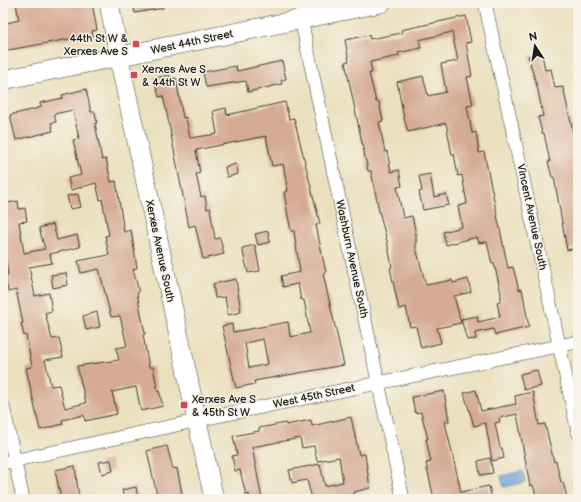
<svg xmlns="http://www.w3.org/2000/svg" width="581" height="502" font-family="'Balsamiq Sans',sans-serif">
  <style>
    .water { fill: #68a2d8; stroke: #425f7a }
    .building { fill: #d6ab94; fill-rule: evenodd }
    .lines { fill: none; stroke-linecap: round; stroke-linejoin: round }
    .lane-casing { stroke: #3b3934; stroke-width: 8 }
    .street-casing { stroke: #3b3934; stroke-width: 14 }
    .secondary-casing { stroke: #3b3934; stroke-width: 20 }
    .lane { stroke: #fff; stroke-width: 7 }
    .street { stroke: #fff; stroke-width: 13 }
    .secondary { stroke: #fff; stroke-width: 19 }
    .poi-dot { fill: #d1495b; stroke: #f7f3e8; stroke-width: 1.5 }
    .labels { text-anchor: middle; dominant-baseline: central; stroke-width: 3; stroke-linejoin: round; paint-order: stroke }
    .poi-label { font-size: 11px; fill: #1c1c1c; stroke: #f7f3e8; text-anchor: start }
    .street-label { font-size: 11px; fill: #1c1c1c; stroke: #f7f3e8 }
  </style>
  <rect width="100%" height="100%" fill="#f7f3e8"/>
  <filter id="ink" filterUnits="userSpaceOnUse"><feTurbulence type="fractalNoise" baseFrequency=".025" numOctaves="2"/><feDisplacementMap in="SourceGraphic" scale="8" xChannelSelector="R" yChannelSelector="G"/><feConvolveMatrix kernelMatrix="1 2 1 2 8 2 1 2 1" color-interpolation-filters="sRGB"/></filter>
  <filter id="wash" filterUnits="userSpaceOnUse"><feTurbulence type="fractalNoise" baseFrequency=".012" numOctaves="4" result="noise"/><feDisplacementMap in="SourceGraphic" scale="16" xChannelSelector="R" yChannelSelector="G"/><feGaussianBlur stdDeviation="0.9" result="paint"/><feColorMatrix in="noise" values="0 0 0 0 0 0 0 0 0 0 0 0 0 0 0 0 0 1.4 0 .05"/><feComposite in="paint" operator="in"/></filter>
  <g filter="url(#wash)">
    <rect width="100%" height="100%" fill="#ebe0be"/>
    <!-- water -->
    <polygon class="water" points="523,471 525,482 504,487 501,476"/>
    <g id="blocks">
      <!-- building -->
      <g class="building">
        <polygon points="16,3 92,3 97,30 92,31 93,36 81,39 80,37 3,51 3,24 19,20"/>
        <polygon points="133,3 163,3 163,8 135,13"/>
        <polygon points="466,16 471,42 466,43 472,76 467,77 473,105 467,106 472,133 476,132 479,153 484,152 508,268 513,267 519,290 522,289 529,327 495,335 493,329 475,333 476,339 467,340 461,319 477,316 478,322 500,317 497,302 501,301 501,293 494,263 492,264 487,242 479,243 477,237 446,245 443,232 462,227 458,206 467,204 462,175 458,176 454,154 452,155 446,123 408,132 404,118 397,82 423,76 428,96 446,92 441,64 458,61 452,32 419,40 421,48 398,53 399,56 370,62 372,73 369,73 376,102 379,102 383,121 379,122 385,152 387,151 391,172 399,170 402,186 397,187 403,218 412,216 416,234 416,248 426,285 452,280 453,283 468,279 471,292 454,296 461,323 437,328 441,343 421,348 416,326 410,327 406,307 399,309 390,268 392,267 387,241 379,211 371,171 368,171 345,62 349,61 345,40 369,35 370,39 402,33 401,30"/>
        <polygon points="542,54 545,70 551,69 555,88 563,87 574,136 578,135 578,248 567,250 554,177 552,177 548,162 550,162 544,133 542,133 538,117 543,116 538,90 528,56"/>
        <polygon points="282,61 286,79 281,80 282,84 248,92 246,81 206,87 203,72 236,66 237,71"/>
        <path d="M169,75L171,79L176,78L183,118L186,117L190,138L217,134L213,111L226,108L227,115L285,102L289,119L294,118L320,224L316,225L326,273L323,274L344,365L254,381L255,384L236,388L222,326L232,324L233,332L288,322L290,337L310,333L304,300H301L298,284L283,287L281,276L300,272L294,231H291L288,216L284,192L288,191L283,164L272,166L266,136L196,150L200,173L196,174L201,197L205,196L207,209L210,208L215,239L220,238L224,254L203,259L195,225L189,227L167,114L163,96L159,97L154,78ZM263,339L268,364L249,368L245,343Z"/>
        <polygon points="86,89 91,112 95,112 97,123 95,123 102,160 106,159 111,182 116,181 124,232 131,230 137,268 133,269 139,292 137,293 145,334 143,335 149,367 153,367 158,392 159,391 163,406 141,411 136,387 112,392 117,414 85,421 84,415 62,420 63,424 40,430 26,368 32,367 26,335 24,336 21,323 23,323 16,290 8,292 5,276 8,275 3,240 3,204 18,201 19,209 25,208 27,221 19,222 24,253 45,249 39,228 53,224 57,240 77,235 80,247 50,254 52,263 29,267 35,296 49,293 52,311 45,313 52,339 59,338 63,357 45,360 51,386 59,385 65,408 86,403 77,366 119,360 116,348 127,346 120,316 111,317 99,269 81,273 78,261 109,255 105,236 109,235 102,199 100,200 96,183 71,190 68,178 81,175 73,140 79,139 73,110 54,114 56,122 51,123 53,131 16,140 10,115 35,109 41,107 40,103 63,98 62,95"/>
        <polygon points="236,164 238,174 227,177 225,167"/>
        <polygon points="430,174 434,197 446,194 449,205 423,210 419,192 422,191 419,176"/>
        <polygon points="78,194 81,207 70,209 67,196"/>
        <polygon points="268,231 270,242 258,245 255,234"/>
        <polygon points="255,245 260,271 248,273 242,248"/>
        <polygon points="66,273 68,285 53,288 51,275"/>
        <polygon points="236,279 241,312 228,315 225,297 215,298 213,284"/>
        <polygon points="97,312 100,327 86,330 83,316"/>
        <polygon points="537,370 541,386 524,390 520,374"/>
        <polygon points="476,390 481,411 516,404 515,396 533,392 539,425 545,424 554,462 556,461 561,482 563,482 567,497 557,499 537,499 533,485 530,486 517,414 499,418 500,422 495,423 500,448 502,448 504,458 492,461 486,425 485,423 474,426 464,393"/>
        <polygon points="444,391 449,421 445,422 461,492 489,486 492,499 434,499 426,463 431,462 426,439 428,439 421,412 415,413 412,397"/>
        <polygon points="351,417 359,455 365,454 370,488 354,492 355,494 330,499 312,499 307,480 292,483 289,470 320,464 325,486 343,482 339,457 317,461 314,446 302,448 300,438 252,447 262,499 250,499 249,494 246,495 240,470 235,471 232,456 237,455 233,436 259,431 259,428 286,423 286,425 311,420 312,426"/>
        <polygon points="167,446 173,469 177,468 183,499 158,499 147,451"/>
        <polygon points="490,458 493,473 480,475 478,461"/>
        <polygon points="111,460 113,471 102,474 99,462"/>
        <polygon points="75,466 79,499 61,499 55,470"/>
        <polygon points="136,487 138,499 124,499 122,490"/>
      </g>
    </g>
  </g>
  <g filter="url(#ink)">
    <use href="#blocks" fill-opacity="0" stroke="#3b3934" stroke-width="1"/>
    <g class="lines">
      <!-- lane casing -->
      <g class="lane-casing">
        <polyline id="lane" points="311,3 314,17"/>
      </g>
      <!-- street casing -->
      <g class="street-casing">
        <g id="street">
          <polyline points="485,3 578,432"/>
          <polyline points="301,19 403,499"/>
          <polyline points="3,406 23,499"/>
          <polyline points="3,463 213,417 578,342"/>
        </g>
      </g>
      <!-- secondary casing -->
      <g class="secondary-casing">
        <g id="secondary">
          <polyline points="109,3 122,72 214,499"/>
          <polyline points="3,80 381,3"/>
        </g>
      </g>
      <!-- lane -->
      <use href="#lane" class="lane"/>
      <!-- street -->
      <use href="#street" class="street"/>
      <!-- secondary -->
      <use href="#secondary" class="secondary"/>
    </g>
  </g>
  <!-- markers -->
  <g class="poi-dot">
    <rect x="132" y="40" width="8" height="8" rx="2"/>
    <rect x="130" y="71" width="8" height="8" rx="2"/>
    <rect x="180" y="401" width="8" height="8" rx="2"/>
  </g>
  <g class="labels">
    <!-- poi labels -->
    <g class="poi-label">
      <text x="128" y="38" text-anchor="end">44th St W &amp;<tspan x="128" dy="13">Xerxes Ave S</tspan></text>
      <text x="142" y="69">Xerxes Ave S<tspan x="142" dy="13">&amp; 44th St W</tspan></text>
      <text x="192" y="399">Xerxes Ave S<tspan x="192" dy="13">&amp; 45th St W</tspan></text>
    </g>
    <!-- street labels -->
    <g class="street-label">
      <text transform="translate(192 42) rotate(-12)">West 44th Street</text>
      <text transform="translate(532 217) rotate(78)">Vincent Avenue South</text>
      <text transform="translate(160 251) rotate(78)">Xerxes Avenue South</text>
      <text transform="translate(352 259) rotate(78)">Washburn Avenue South</text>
      <text transform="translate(314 396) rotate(-12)">West 45th Street</text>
    </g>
  </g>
  <!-- margin -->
  <rect width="581" height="502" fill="none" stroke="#f7f3e8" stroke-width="16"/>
  <!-- north arrow -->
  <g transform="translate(535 46) rotate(348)" stroke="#f7f3e8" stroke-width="3" paint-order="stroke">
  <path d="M0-3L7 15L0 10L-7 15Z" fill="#1c1c1c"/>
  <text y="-6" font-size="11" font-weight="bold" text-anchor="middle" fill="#1c1c1c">N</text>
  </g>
</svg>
